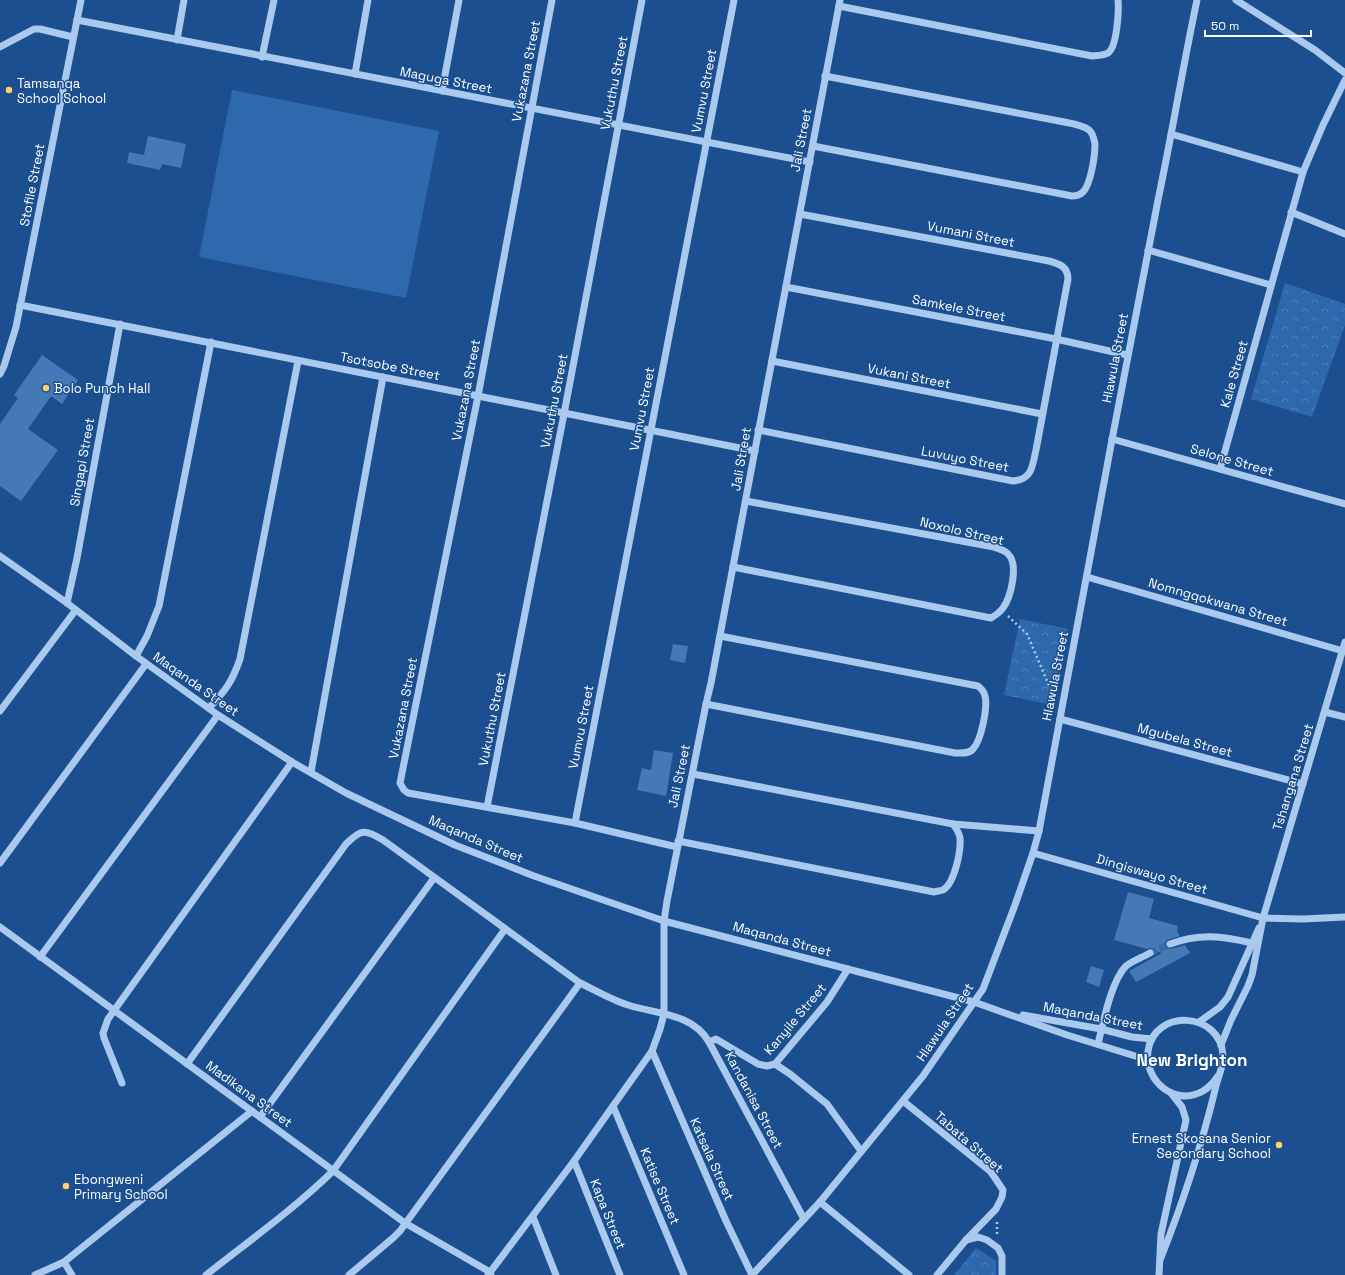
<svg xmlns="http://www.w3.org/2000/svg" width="1345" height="1275" font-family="'Space Grotesk',sans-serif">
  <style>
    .forest { fill: url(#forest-crowns) }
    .pitch { fill: #2e69ad }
    .building { fill: #4478b7 }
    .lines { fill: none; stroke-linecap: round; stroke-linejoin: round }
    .minor-tunnel { stroke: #3d69a0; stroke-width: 7; stroke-dasharray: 7 3.5; stroke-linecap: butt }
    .path { stroke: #a9c9ee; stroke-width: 2.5; stroke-dasharray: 2 3; stroke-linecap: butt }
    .minor { stroke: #a9c9ee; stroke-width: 7 }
    .poi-dot { fill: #ffd166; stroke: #1b4f8f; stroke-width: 1.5 }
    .labels { text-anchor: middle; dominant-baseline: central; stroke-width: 3; stroke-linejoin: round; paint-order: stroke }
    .street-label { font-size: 13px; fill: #fff; stroke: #1b4f8f }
    .poi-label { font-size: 13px; fill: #fff; stroke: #1b4f8f; text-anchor: start }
    .district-label { font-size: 17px; font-weight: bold; fill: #fff; stroke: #1b4f8f }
  </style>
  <defs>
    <pattern id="forest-crowns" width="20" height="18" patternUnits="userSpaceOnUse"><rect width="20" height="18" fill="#2e69ad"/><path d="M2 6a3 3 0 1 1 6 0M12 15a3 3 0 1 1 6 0" fill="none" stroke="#4d80b9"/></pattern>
  </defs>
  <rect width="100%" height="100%" fill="#1b4f8f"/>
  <!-- forest -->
  <g class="forest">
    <polygon points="1285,283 1345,304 1345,325 1312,417 1251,399"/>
    <polygon points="1020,619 1068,629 1052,705 1004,695"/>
    <polygon points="976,1248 996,1261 996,1275 954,1275"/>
  </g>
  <!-- pitch -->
  <polygon class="pitch" points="232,90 439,131 406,298 199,257"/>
  <!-- building -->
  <g class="building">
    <polygon points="148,136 186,144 181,168 162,164 160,170 127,163 129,152 144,155"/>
    <polygon points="42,355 78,380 62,404 51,396 28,429 58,450 21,501 0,486 0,424 18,398 14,395"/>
    <polygon points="673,644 688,646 685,663 670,660"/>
    <polygon points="654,750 673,753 666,796 637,790 642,768 651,770"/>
    <polygon points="1128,892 1154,899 1149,918 1178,926 1177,931 1180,936 1167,940 1165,943 1166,947 1171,949 1185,945 1190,953 1136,982 1129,971 1162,953 1155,951 1151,948 1147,949 1114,940"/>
    <polygon points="1091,966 1104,970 1099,987 1086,982"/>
  </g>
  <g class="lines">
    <!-- minor-tunnel -->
    <polyline class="minor-tunnel" points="1150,953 1170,944"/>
    <!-- path -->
    <g class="path">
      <polyline points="1008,616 1027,634 1054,697"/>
      <polyline points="997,1222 997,1235"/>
    </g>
    <!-- minor -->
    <g class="minor">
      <polyline points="552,0 478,396 400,783 404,790 408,793 575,823 677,847"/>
      <polyline points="1236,0 1315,50 1345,73"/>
      <path d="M839,6L1092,56C1097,55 1103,56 1108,53C1117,47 1119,11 1118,0"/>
      <polyline points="77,20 810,162"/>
      <polyline points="177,40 184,0"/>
      <polyline points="0,47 34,29 40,29 73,37"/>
      <polyline points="262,57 274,0"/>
      <polyline points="355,74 368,0"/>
      <polyline points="442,91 459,0"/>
      <polyline points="1171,134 1303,172"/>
      <path d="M813,146L1072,196C1077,196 1080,195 1083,192C1091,184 1095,155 1095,144C1094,139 1093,133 1089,130C1081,124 1068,123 1059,121L825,76"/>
      <polyline points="1291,212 1345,234"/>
      <polyline points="1148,250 1271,285"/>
      <polyline points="786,287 1056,339 1127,355"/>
      <polyline points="20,305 755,451"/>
      <polyline points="772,361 1042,414"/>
      <polyline points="0,374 4,366 16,327 81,0"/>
      <path d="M758,430L1013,481C1033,479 1032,466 1036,450L1068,279C1068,267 1060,264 1049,261L800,214"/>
      <polyline points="1112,439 1345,504"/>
      <polyline points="1220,469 1303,172 1323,125 1345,80"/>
      <polyline points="0,556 67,603 136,656 218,715 292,762 346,793 455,845 534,876 664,921 974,1002 1067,1035 1148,1060"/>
      <path d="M733,567L991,618C996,615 1000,612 1003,608C1011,597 1019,564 1008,554C1005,550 999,549 994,547L746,501"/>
      <polyline points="1087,577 1343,651"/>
      <polyline points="67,603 77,558 120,324"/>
      <polyline points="136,656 147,636 159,606 211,342"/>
      <path d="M706,704L955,753C961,753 969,754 973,749C981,741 988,707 985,696C984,692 982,689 978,686L720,636"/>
      <path d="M209,708C226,690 232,682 240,659L298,361"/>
      <polyline points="0,711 75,611"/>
      <polyline points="1325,712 1345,717"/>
      <polyline points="1060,719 1303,784"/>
      <polyline points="311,772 383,377"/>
      <polyline points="693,774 953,824 1039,831"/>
      <polyline points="487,807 564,414 642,0"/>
      <polyline points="575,823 734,0"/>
      <path d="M678,841L934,892C937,891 940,891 943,890C955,883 961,850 960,838C959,832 956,828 953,824"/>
      <polyline points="1033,853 1263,918 1303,919 1345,917"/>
      <polyline points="0,863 146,664"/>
      <polyline points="0,927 405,1223 490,1272 491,1275"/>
      <path d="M1170,944C1200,933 1222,936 1252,943"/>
      <polyline points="40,957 218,715"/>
      <polyline points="1023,1015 1101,1029 1132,1037 1152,1039"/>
      <polyline points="1199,1022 1220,1007 1228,997 1259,928"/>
      <polyline points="709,1042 716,1039 758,1064 767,1066 775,1064 827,1002 848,969"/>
      <path d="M1098,1044C1103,1024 1111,981 1126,966C1132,961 1143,957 1150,953"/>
      <polyline points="1221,1045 1231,1020 1248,986 1252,975 1263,918 1345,642"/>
      <polyline points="652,1051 726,1221 752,1275"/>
      <path d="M187,1064L346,844C361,829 365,829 383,840L580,983C597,991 613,1001 631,1006C659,1014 693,1014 709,1042L804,1219"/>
      <polyline points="775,1064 790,1074 827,1104 861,1151"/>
      <polyline points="122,1083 104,1038 103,1033 108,1019 292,762"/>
      <polyline points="903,1101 990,1171 995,1178 1003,1190 1002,1197 996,1209 966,1240 937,1275"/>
      <polyline points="613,1106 684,1275"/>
      <polyline points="260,1117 434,878"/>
      <polyline points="574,1161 620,1275"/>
      <polyline points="820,1202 909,1275"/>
      <polyline points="533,1217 556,1275"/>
      <polyline points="966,1240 978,1237 987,1240 998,1248 1002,1256 1002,1275"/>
      <path d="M1160,1260C1182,1205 1201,1148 1215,1090C1217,1079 1224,1066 1223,1055C1220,1011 1154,1008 1148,1051C1144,1081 1175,1107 1203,1091C1210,1087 1214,1082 1218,1076"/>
      <polyline points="64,1262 72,1275"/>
      <polyline points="35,1275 64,1262 252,1111"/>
      <path d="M206,1275C249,1241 294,1209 333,1171L505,929"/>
      <polyline points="349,1275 393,1238 400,1231 580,983"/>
      <polyline points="488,1275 574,1161 652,1051 660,1029 664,1014 664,921 667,901 706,704 711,683 840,0"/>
      <path d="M752,1275L820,1202L923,1076L983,989L1015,905L1033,853L1039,831C1078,621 1117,410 1158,200C1172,134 1183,66 1197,0"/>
      <polyline points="1159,1275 1161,1234 1186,1120 1182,1107 1171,1093"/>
    </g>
  </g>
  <!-- markers -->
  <g class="poi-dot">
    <circle cx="9" cy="90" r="4"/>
    <circle cx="46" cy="388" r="4"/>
    <circle cx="1279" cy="1145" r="4"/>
    <circle cx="66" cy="1186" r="4"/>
  </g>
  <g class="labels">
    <!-- street labels -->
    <g class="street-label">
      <text transform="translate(526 71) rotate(-79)">Vukazana Street</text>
      <text transform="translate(446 80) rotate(11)">Maguga Street</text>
      <text transform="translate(614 83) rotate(-79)">Vukuthu Street</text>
      <text transform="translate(704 91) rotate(-79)">Vumvu Street</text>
      <text transform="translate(801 140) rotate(-79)">Jali Street</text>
      <text transform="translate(32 185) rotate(-79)">Stofile Street</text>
      <text transform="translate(971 234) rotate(11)">Vumani Street</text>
      <text transform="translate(959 308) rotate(11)">Samkele Street</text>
      <text transform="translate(1115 358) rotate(-79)">Hlawula Street</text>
      <text transform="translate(390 366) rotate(11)">Tsotsobe Street</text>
      <text transform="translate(1234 374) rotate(-74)">Kale Street</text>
      <text transform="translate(909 376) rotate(11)">Vukani Street</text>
      <text transform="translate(466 390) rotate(-79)">Vukazana Street</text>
      <text transform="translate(554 401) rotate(-79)">Vukuthu Street</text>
      <text transform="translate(642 409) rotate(-79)">Vumvu Street</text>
      <text transform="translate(741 459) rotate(-80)">Jali Street</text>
      <text transform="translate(965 459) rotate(11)">Luvuyo Street</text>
      <text transform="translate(1232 460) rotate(16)">Selone Street</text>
      <text transform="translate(82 462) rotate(-80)">Singapi Street</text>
      <text transform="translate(962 531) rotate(13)">Noxolo Street</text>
      <text transform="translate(1218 602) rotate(16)">Nomngqokwana Street</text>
      <text transform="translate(1055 676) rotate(-79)">Hlawula Street</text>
      <text transform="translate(196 684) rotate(35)">Maqanda Street</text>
      <text transform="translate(403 708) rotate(-79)">Vukazana Street</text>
      <text transform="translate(492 719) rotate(-79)">Vukuthu Street</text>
      <text transform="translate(581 727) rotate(-79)">Vumvu Street</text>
      <text transform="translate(1185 740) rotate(15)">Mgubela Street</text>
      <text transform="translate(679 776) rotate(-78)">Jali Street</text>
      <text transform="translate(1293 777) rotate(-73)">Tshangana Street</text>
      <text transform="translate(476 839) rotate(23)">Maqanda Street</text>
      <text transform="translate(1152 874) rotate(16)">Dingiswayo Street</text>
      <text transform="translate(782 939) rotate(15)">Maqanda Street</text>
      <text transform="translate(1093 1016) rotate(11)">Maqanda Street</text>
      <text transform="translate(795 1019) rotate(-50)">Kanyile Street</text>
      <text transform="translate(945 1022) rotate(-56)">Hlawula Street</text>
      <text transform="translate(249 1094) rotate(36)">Madikana Street</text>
      <text transform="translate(754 1100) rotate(62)">Kandanisa Street</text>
      <text transform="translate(969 1142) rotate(41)">Tabata Street</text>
      <text transform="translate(712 1159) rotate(66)">Katsala Street</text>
      <text transform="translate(660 1186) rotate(67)">Katise Street</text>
      <text transform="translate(608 1214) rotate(68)">Kapa Street</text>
    </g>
    <!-- poi labels -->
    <g class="poi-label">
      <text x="17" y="83">Tamsanqa<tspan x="17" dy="15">School School</tspan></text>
      <text x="54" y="388">Bolo Punch Hall</text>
      <text x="1271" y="1138" text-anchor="end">Ernest Skosana Senior<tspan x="1271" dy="15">Secondary School</tspan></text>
      <text x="74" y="1179">Ebongweni<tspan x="74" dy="15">Primary School</tspan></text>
    </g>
    <!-- district labels -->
    <g class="district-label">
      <text x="1192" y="1060">New Brighton</text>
    </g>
  </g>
  <!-- scale -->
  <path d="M1205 30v6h106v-6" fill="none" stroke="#ffffff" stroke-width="2"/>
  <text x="1211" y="30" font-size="12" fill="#ffffff" stroke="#1b4f8f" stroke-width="3" paint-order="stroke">50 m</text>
</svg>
